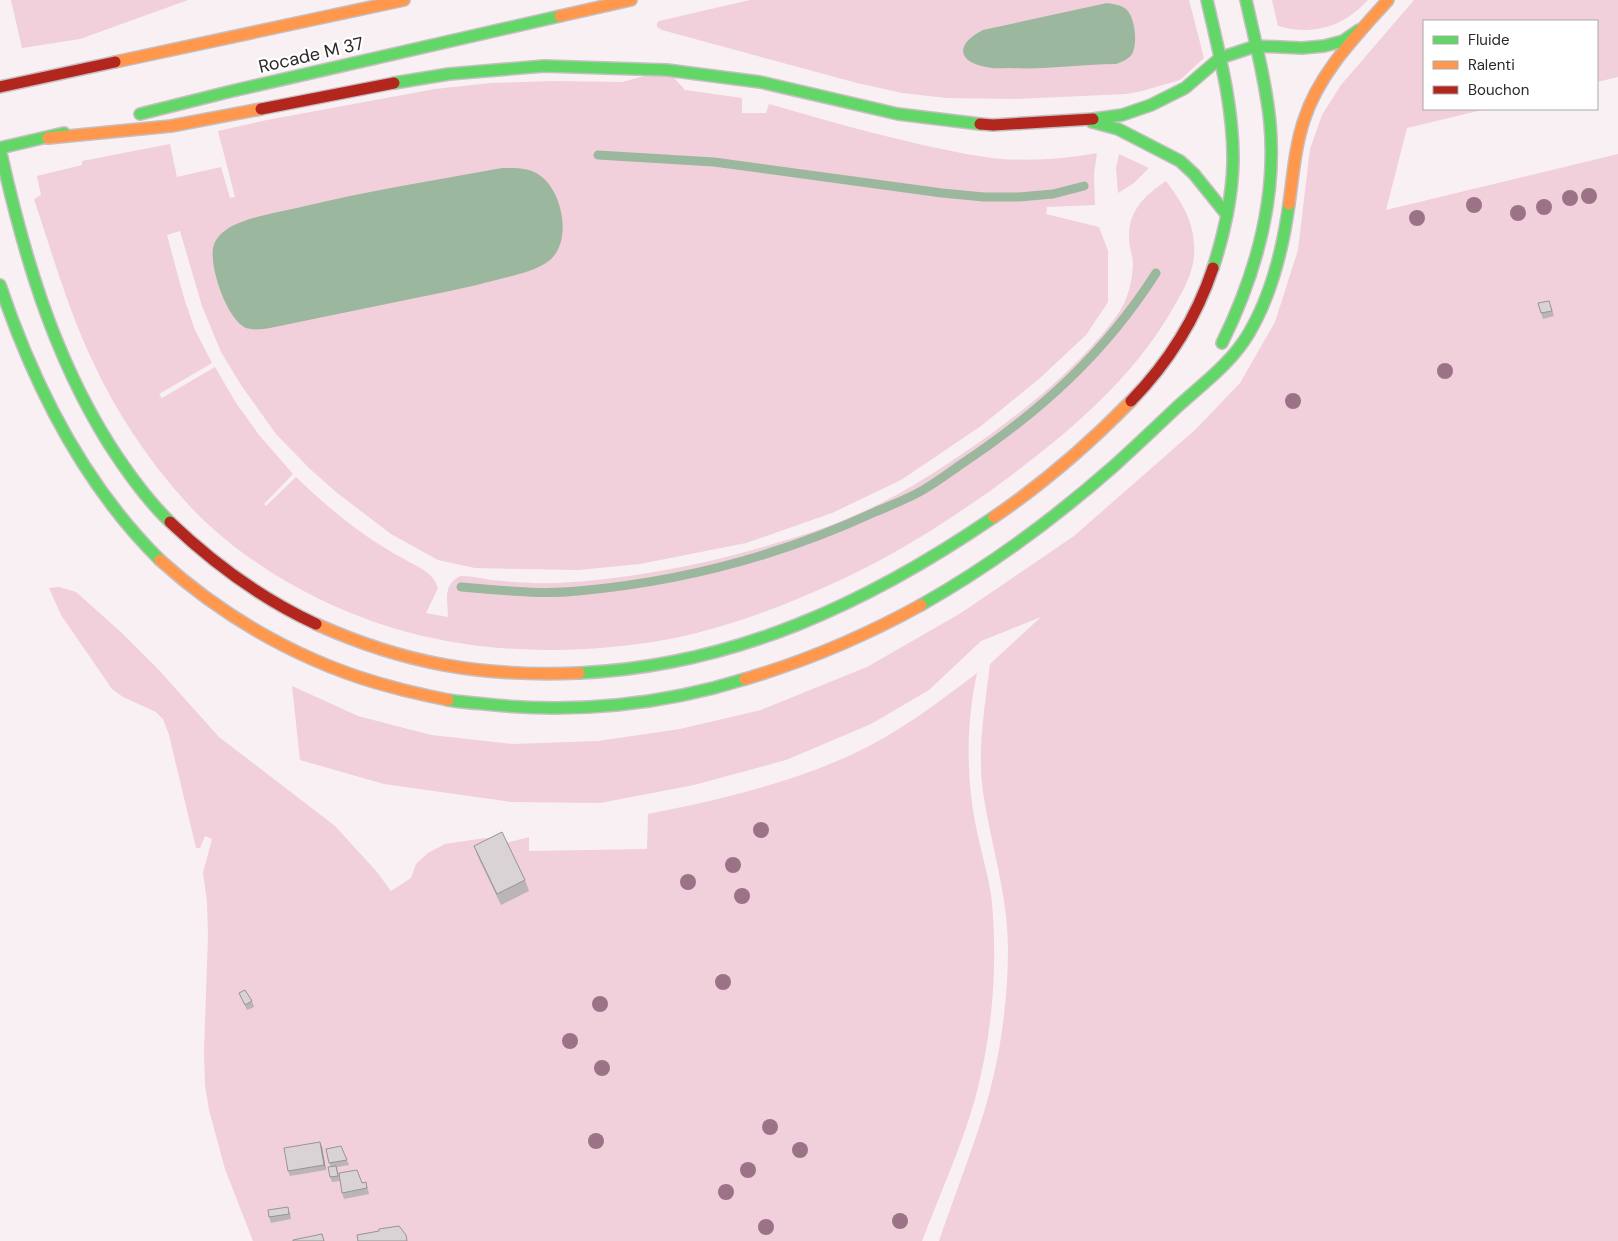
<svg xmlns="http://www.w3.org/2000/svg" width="1618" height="1241" font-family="'DM Sans',sans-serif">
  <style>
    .green { fill: #f1cfdb }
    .water { fill: #9bb79e }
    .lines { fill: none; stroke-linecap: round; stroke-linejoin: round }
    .stream { stroke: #9bb79e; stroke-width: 9 }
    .fast-casing { stroke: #c5bfc2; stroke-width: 14 }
    .slow-casing { stroke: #c5bfc2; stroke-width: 14 }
    .jam-casing { stroke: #c5bfc2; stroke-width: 14 }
    .fast { stroke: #63d668; stroke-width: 11 }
    .slow { stroke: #ff974d; stroke-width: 11 }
    .jam { stroke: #b3261e; stroke-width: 11 }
    .tree { fill: #9c7386 }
    .wall { fill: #bbb5b7 }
    .shaded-wall { fill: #989495 }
    .building { fill: #d9d3d5; stroke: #989495 }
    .labels { text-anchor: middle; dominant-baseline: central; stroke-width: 4.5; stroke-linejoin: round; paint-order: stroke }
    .street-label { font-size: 18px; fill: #2c2728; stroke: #fff }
  </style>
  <rect width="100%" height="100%" fill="#f8f0f3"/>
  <!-- green -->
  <g class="green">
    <polygon points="11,0 188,0 80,39 22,48"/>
    <polygon points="750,0 1189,0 1204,58 1180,80 1142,91 1126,94 1015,99 946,98 902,93 857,83 662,30 657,27 657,23 659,21"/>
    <path d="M1272,0H1368C1343,27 1314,36 1278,26Z"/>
    <path d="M1414,0H1618V77L1597,82V21H1424V109H1486L1407,128L1386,210L1618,154V1241H939C954,1197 971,1154 985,1109C1000,1058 1008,1002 1008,949C1008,896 991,845 983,792C977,749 985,707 990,664L1041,617L981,641L929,690L871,724L786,760L694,785L600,803L512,802L384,784L300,760L292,686L358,716L431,735L513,744L598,741L680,729L761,710L867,667L961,613L1074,536L1195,430L1240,383L1275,322L1298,250L1310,149L1322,115L1341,85Z"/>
    <path d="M667,70L685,90L742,98V113H766L769,104C821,119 874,134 927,146C952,151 977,157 1002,159C1034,161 1066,159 1097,153L1094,174L1095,205L1047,207L1046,214L1099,227L1108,251V302L1086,335L1040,378L981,426L901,480L832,513L746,543L640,564L578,570L475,568L438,560L391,534L336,492L309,468L276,434L241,385L221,352L202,306L180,231L167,235L184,298L195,330L212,363L159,394L162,398L215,367L236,403L259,435L293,474L264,504L266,506L296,477C329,509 363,537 404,559C418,567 433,572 438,588L426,613L448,617C448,602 442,585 460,576C470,576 480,578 491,580C513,582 535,584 558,583C631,579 703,565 773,544C800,536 827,528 853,516C903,495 947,465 991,434C1036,401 1078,366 1112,322C1126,306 1132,286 1133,264C1133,256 1129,247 1129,238C1128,211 1145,195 1166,181C1184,205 1196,225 1194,256C1192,278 1180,296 1169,315C1126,387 1057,442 990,491C950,519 909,546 865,568C805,598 741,624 675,638C645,644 616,647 586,649C472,655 372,634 274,574C242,554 211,530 186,502C148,460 116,412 92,360C68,309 52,253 34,199L41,195L37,176L82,165V161L170,144L177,177L221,167L230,198L235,197L218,131L267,120L435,89L491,83L553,81L622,82Z"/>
    <polygon points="1119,154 1149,168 1134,183 1118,193 1116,168"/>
    <path d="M59,587L76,592L122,633L158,669L219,737L335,826L377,872L391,891L411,878L416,864L428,853L445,844L485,838L506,843L529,837V851L647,849L648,814C718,800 788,784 853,754C898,733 938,703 977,673C966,724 966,777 976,827C982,857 992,886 993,916C997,978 991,1040 975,1099C961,1148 940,1194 922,1241H253L225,1169L209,1110L205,1085L204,1052L208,935L207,902L203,873L212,839L205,836L200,848H196L169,735L163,719L156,712L123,697L112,689L61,615L49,588Z"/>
  </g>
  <!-- water -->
  <g class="water">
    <path d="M1107,3C1113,4 1121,5 1126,9C1135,17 1138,43 1132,54C1129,59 1122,62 1116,64C1081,64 1045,70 1009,68C1002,68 994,69 986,67C955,61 957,43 983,30Z"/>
    <path d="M502,168C517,168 530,167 542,177C564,195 573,246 546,263C533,271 519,274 504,278C484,283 465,288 445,292C386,304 328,316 270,328C262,329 252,331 244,327C226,316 210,269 213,248C215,238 223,231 232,226C252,216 280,212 301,207C368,191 435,180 502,168Z"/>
  </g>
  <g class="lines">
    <!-- stream -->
    <g class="stream">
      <polyline points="598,155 714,162 942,193 984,197 1019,197 1053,194 1084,186"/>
      <path d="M461,587C500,590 539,595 578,591C680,582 782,555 875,512C891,505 908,499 923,490C937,482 950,472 963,463C1041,411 1105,353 1156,273"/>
    </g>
    <!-- fast casing -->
    <g class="fast-casing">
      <g id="fast">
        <path d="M1207,0C1219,53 1234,108 1233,163C1232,199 1224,234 1213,268"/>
        <polyline points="394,83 449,74 544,66 667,70 760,82 898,114 980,124"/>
        <polyline points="140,114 232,91 560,16"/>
        <polyline points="1093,119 1122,115 1151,105 1185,88 1220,58 1256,46 1302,48 1324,46 1343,41 1359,30"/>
        <polyline points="1092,122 1118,129 1180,161 1194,174 1227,215"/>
        <polyline points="0,148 64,133"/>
        <path d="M0,149C23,252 52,353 109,444C127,472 146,499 170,522"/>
        <path d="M0,285C34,386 83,484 160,560"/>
        <path d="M1222,343C1256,274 1277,201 1270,123C1266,82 1255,41 1246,0"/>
        <path d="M921,605C990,566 1055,518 1114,466C1135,447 1155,428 1175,409C1201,385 1231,364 1249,333C1272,294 1283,248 1289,204"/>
        <path d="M579,673C734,666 868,603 994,517"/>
        <path d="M448,700C460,702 473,703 485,704C572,714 662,705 745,679"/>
      </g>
    </g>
    <!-- slow casing -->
    <g class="slow-casing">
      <g id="slow">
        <polyline points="560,16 631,0"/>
        <polyline points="115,62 404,0"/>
        <polyline points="48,138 171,126 261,109"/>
        <path d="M1289,204C1293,176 1295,147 1304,120C1319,73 1356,36 1388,0"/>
        <path d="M994,517C1044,483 1089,444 1131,401"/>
        <path d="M160,560C225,619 307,665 392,687C410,692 429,696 448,700"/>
        <path d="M316,624C405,664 482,677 579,673"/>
        <path d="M745,679C806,661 865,636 921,605"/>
      </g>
    </g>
    <!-- jam casing -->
    <g class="jam-casing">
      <g id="jam">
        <polyline points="0,87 115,62"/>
        <polyline points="261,109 394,83"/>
        <polyline points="980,124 993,125 1093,119"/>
        <path d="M1131,401C1168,363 1196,319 1213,268"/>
        <path d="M170,522C213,563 262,599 316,624"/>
      </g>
    </g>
    <!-- fast -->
    <use href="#fast" class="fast"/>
    <!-- slow -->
    <use href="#slow" class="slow"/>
    <!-- jam -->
    <use href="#jam" class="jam"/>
  </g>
  <!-- trees -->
  <g class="tree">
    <circle cx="1589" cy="196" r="8"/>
    <circle cx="1570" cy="198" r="8"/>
    <circle cx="1474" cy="205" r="8"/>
    <circle cx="1544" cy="207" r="8"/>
    <circle cx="1518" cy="213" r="8"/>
    <circle cx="1417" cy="218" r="8"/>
    <circle cx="1445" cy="371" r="8"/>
    <circle cx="1293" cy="401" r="8"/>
    <circle cx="761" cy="830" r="8"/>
    <circle cx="733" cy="865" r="8"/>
    <circle cx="688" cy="882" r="8"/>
    <circle cx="742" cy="896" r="8"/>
    <circle cx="723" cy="982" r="8"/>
    <circle cx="600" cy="1004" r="8"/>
    <circle cx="570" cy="1041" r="8"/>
    <circle cx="602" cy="1068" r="8"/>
    <circle cx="770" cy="1127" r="8"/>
    <circle cx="596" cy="1141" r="8"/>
    <circle cx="800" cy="1150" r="8"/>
    <circle cx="748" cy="1170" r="8"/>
    <circle cx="726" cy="1192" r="8"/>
    <circle cx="900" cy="1221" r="8"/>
    <circle cx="766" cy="1227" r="8"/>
  </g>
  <!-- wall -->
  <g class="wall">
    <polygon points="1551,306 1554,316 1543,319 1541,313"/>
    <polygon points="474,846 525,880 529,891 501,905 478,857"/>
    <polygon points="239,993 252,1001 254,1007 247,1010"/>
    <polygon points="341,1146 349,1165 337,1167 340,1181 332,1182 330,1177 331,1167 329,1163"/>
    <polygon points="322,1147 326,1170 290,1176 288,1171"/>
    <polygon points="366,1182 369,1194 344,1199 342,1193 362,1183"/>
    <polygon points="290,1212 291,1219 271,1223 269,1217"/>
  </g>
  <!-- shaded-wall -->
  <polygon class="shaded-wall" points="320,1142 322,1147 326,1170 324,1165"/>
  <!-- building -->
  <g class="building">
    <polygon points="1549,301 1552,311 1541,313 1538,303"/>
    <polygon points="502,832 525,880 497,894 474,846"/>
    <polygon points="245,990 252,1001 245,1005 239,993"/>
    <polygon points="320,1142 324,1165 288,1171 284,1148"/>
    <polygon points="341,1146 347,1160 329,1163 326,1149"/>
    <polygon points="336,1166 338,1176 330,1177 328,1167"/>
    <polygon points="357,1170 362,1183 366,1182 367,1188 342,1193 339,1173"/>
    <polygon points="288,1207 289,1214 269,1217 268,1210"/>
    <polygon points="399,1226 406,1235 407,1241 358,1241 357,1235 379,1231 379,1229"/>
    <polygon points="322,1234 324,1241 293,1241 293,1240"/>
  </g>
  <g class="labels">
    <!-- street labels -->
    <g class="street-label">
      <text transform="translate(311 55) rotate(-13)">Rocade M 37</text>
    </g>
  </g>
  <!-- legend -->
  <rect x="1423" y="20" width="175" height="90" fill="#ffffff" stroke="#aba9a9"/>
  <rect x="1433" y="36" width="25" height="8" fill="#63d668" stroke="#aba9a9"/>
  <text x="1468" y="45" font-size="15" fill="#2c2728">Fluide</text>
  <rect x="1433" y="61" width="25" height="8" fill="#ff974d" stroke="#aba9a9"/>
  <text x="1468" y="70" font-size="15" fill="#2c2728">Ralenti</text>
  <rect x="1433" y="86" width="25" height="8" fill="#b3261e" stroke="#aba9a9"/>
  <text x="1468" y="95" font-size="15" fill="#2c2728">Bouchon</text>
</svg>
